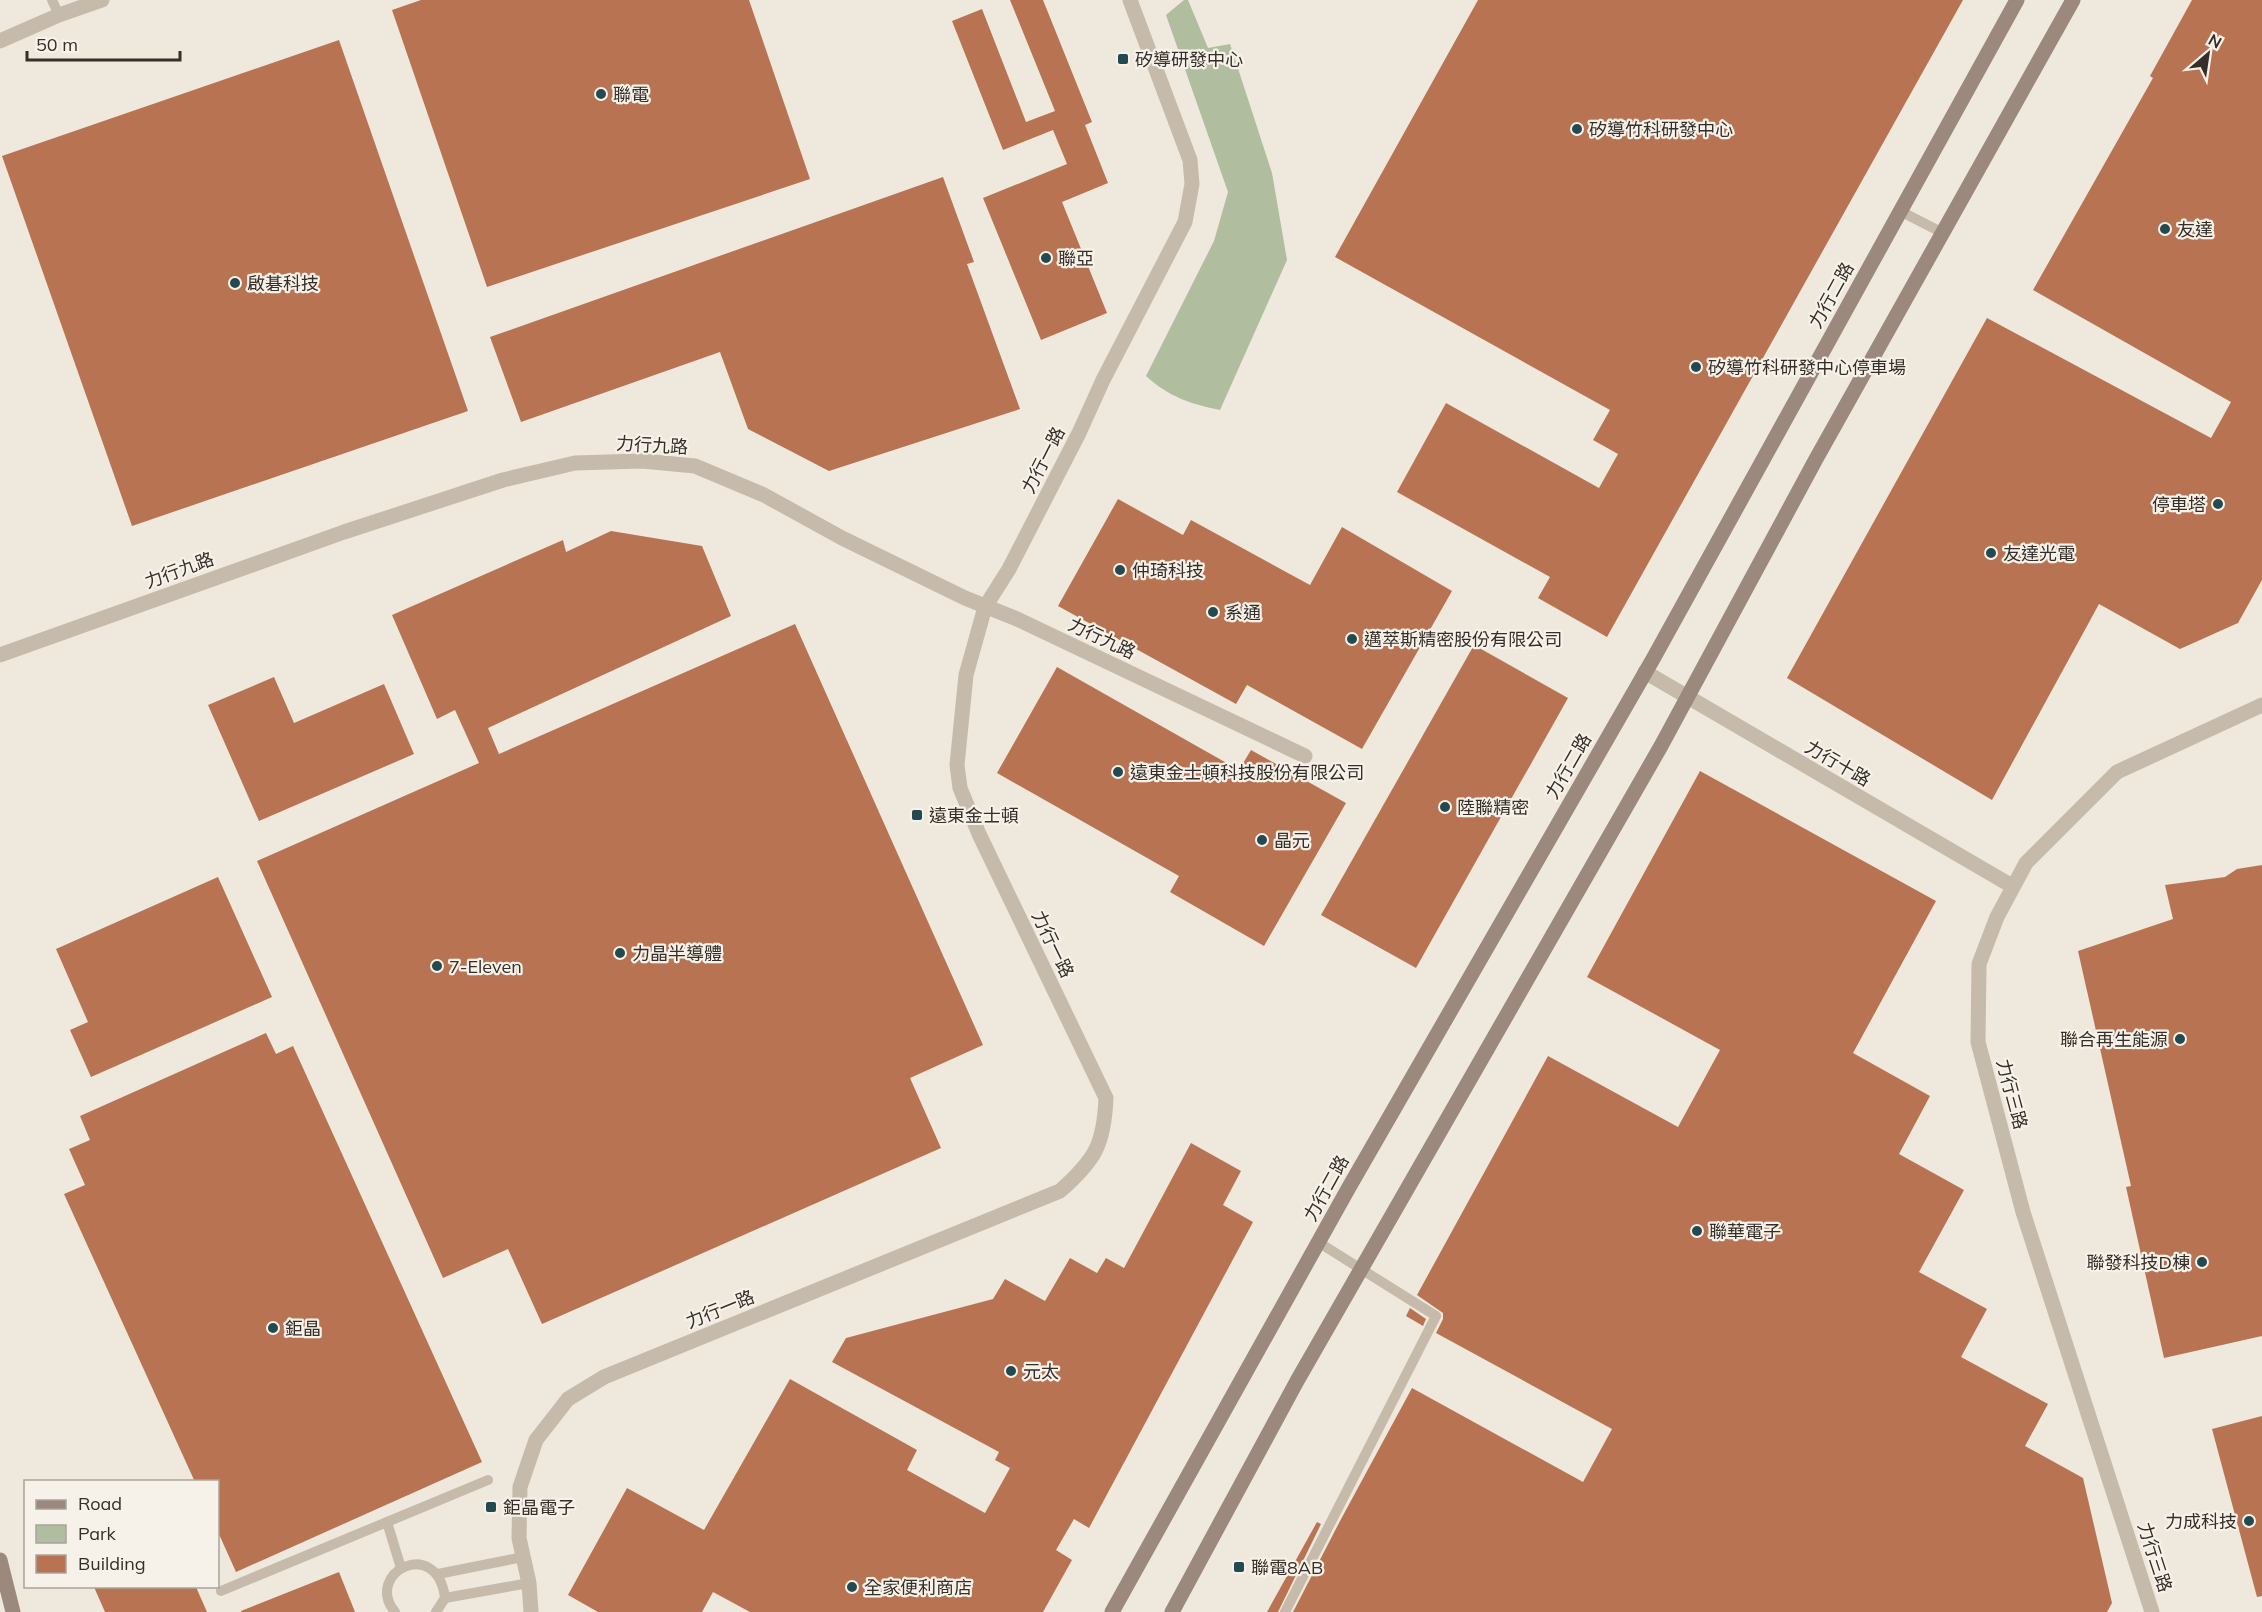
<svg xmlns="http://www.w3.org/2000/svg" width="2262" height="1612" font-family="Mulish,'Noto Sans TC',sans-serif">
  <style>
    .green { fill: #b0bd9f }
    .building { fill: #b87452 }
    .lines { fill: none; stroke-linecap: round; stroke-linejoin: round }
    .lane { stroke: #c6baaa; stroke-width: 10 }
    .street { stroke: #c6baaa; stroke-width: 15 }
    .secondary { stroke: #9a897c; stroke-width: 15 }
    .poi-dot { fill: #234a51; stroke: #f7f2e9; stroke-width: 2 }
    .labels { text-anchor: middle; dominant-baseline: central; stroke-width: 4.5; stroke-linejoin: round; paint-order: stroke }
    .poi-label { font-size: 18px; fill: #352e29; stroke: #f7f2e9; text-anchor: start }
    .street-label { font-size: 18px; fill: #352e29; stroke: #f7f2e9 }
  </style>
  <rect width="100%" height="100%" fill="#efe8dd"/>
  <!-- green -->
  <path class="green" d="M1184,0H1188L1208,48L1230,44L1272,173L1287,260L1220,410C1191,404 1169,397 1146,376L1214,241L1228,192L1166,15Z"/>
  <!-- building -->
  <g class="building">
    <polygon points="421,0 749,0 810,179 487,287 392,10"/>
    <polygon points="1010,0 1043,0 1092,122 1085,125 1108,183 1062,202 1107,313 1041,340 983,198 1067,164 1053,130 1003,150 952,21 982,9 1026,122 1055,111"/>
    <polygon points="1478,0 1963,0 1607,637 1538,598 1550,577 1397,492 1446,403 1599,488 1618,454 1593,440 1610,410 1335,257"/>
    <polygon points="2192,0 2262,0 2262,580 2238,623 2180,649 2099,604 1992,800 1787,678 1987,318 2211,438 2231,402 2033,290 2153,78 2150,76"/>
    <polygon points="339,40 468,411 132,526 2,156"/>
    <polygon points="943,177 974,262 967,264 1020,409 829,471 748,429 720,352 521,422 490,337"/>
    <polygon points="1118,499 1183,535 1191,520 1310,585 1342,527 1452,591 1362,749 1247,685 1236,704 1058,606"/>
    <polygon points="611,531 702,546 731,616 488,728 499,754 795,624 983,1045 910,1078 941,1148 542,1324 508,1249 443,1278 257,861 479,763 455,710 437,719 392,615 563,540 566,552"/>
    <polygon points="1474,645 1568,698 1416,968 1321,915"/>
    <polygon points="1057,667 1239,770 1251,750 1346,803 1264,946 1170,892 1179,876 997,773"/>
    <polygon points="274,677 294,723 384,684 414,754 259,821 208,705"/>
    <polygon points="1700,771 1936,901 1853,1053 1930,1096 1899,1154 1964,1190 1919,1272 1987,1309 1961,1357 2048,1404 2025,1446 2083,1478 2112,1603 2107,1612 1293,1612 1340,1521 1412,1388 1583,1482 1612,1429 1436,1333 1443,1319 1443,1313 1417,1295 1548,1056 1678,1127 1720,1050 1587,977"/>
    <polygon points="2262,865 2262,1336 2164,1358 2126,1187 2131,1186 2078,951 2173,919 2165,885 2225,877 2237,869"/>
    <polygon points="218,877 272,997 91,1077 70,1030 88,1022 56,949"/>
    <polygon points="266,1033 276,1054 293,1046 482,1462 236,1572 218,1532 218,1482 195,1482 64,1194 85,1185 69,1149 90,1140 80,1116"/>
    <polygon points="1191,1143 1241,1171 1223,1205 1253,1222 1089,1528 1074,1519 1056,1550 1072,1560 1043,1612 750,1612 713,1592 702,1612 598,1612 568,1595 627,1488 704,1530 790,1379 917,1450 907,1470 985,1513 1010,1468 995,1460 999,1452 832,1362 846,1338 993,1299 1005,1279 1045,1301 1070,1258 1097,1273 1106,1258 1124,1268"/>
    <polygon points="1410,1308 1426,1319 1423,1326 1406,1316"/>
    <polygon points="2262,1416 2262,1596 2257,1597 2212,1429"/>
    <polygon points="1317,1522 1321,1524 1278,1612 1267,1612"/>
    <polygon points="339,1572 355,1612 241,1612 241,1611"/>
    <polygon points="94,1587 196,1587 207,1612 105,1612"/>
  </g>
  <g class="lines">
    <!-- lane -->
    <g class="lane">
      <polyline points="52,0 59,15"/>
      <polyline points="1900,211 1943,233"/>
      <polyline points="387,1522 401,1568"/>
      <polyline points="438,1574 523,1557"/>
      <polyline points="221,1591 488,1480"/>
      <polyline points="445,1598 529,1583"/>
      <path d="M395,1612C363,1573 437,1535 445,1598L436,1612"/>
      <polyline points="1285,1612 1436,1316 1318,1242"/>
    </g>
    <!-- street -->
    <g class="street">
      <polyline points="0,41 59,15 102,0"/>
      <polyline points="0,655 344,532 503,480 575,463 642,461 695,466 764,495 842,538 965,598 1017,619 1305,756"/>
      <polyline points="1645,672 2012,886"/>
      <path d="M531,1612L529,1583L519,1538L520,1487L536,1440L568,1399L604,1377L1060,1191C1095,1160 1104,1145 1106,1098L979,834L960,788L957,765L966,675L985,607L1009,569L1079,433L1103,380L1185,222L1192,184L1190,160L1130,0"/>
      <polyline points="2152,1612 2023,1212 1978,1042 1979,964 1997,917 2026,863 2117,772 2262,705"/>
    </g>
    <!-- secondary -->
    <g class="secondary">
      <polyline points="0,1560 13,1612"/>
      <polyline points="1112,1612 1348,1189 1653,659 2017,0"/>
      <polyline points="1172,1612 1297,1381 1661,746 1816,459 2073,0"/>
    </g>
  </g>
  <!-- markers -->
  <g class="poi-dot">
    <rect x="1117" y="53" width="12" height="12" rx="3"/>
    <circle cx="601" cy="94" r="6"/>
    <circle cx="1577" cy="129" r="6"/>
    <circle cx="2165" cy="229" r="6"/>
    <circle cx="1046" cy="258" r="6"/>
    <circle cx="235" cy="283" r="6"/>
    <circle cx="1696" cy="367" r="6"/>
    <circle cx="2218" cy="504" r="6"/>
    <circle cx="1991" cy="553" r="6"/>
    <circle cx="1120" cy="570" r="6"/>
    <circle cx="1213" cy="612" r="6"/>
    <circle cx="1352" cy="639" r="6"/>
    <circle cx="1118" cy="772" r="6"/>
    <circle cx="1445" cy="807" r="6"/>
    <rect x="911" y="809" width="12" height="12" rx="3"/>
    <circle cx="1262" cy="840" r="6"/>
    <circle cx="620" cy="953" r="6"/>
    <circle cx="437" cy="966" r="6"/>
    <circle cx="2180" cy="1039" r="6"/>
    <circle cx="1697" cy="1231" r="6"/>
    <circle cx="2202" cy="1262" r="6"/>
    <circle cx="273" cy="1328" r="6"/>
    <circle cx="1011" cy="1371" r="6"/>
    <rect x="485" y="1501" width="12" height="12" rx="3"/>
    <circle cx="2249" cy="1521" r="6"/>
    <rect x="1233" y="1561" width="12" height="12" rx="3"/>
    <circle cx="852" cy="1587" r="6"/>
  </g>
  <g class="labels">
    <!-- poi labels -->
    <g class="poi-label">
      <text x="1135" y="59">矽導研發中心</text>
      <text x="613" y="94">聯電</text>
      <text x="1589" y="129">矽導竹科研發中心</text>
      <text x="2177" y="229">友達</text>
      <text x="1058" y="258">聯亞</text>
      <text x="247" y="283">啟碁科技</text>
      <text x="1708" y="367">矽導竹科研發中心停車場</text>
      <text x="2206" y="504" text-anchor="end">停車塔</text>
      <text x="2003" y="553">友達光電</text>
      <text x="1132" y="570">仲琦科技</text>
      <text x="1225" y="612">系通</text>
      <text x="1364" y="639">邁萃斯精密股份有限公司</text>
      <text x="1130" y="772">遠東金士頓科技股份有限公司</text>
      <text x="1457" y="807">陸聯精密</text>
      <text x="929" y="815">遠東金士頓</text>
      <text x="1274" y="840">晶元</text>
      <text x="632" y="953">力晶半導體</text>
      <text x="449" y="966">7-Eleven</text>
      <text x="2168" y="1039" text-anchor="end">聯合再生能源</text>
      <text x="1709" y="1231">聯華電子</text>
      <text x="2190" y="1262" text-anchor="end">聯發科技D棟</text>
      <text x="285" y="1328">鉅晶</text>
      <text x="1023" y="1371">元太</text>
      <text x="503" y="1507">鉅晶電子</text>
      <text x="2237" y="1521" text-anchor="end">力成科技</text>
      <text x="1251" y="1567">聯電8AB</text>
      <text x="864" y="1587">全家便利商店</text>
    </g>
    <!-- street labels -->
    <g class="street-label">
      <text transform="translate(1831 295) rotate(-61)">力行二路</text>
      <text transform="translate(652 445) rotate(3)">力行九路</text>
      <text transform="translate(1043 460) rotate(-63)">力行一路</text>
      <text transform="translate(179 570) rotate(-20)">力行九路</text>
      <text transform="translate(1102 638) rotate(25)">力行九路</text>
      <text transform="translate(1838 763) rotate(30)">力行十路</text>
      <text transform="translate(1568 766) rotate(-60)">力行二路</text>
      <text transform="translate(1053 944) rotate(64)">力行一路</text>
      <text transform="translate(2012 1094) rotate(75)">力行三路</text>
      <text transform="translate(1326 1188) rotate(-61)">力行二路</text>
      <text transform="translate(720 1309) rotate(-22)">力行一路</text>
      <text transform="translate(2155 1557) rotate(72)">力行三路</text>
    </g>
  </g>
  <!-- legend -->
  <rect x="24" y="1480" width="195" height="108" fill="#f7f2e9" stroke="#a9a49c" stroke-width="1.5"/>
  <rect x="36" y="1500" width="30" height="9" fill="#9a897c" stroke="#a9a49c" stroke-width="1.5"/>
  <text x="78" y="1510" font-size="18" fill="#352e29">Road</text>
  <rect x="36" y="1525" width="30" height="18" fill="#b0bd9f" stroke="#a9a49c" stroke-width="1.5"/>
  <text x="78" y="1540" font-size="18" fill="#352e29">Park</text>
  <rect x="36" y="1555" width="30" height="18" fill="#b87452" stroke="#a9a49c" stroke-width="1.5"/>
  <text x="78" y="1570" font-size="18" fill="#352e29">Building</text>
  <!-- north arrow -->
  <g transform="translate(2208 54) rotate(29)" stroke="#f7f2e9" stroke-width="4.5" paint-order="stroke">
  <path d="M0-4.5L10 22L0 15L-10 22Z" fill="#352e29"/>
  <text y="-9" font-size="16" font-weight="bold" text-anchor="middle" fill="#352e29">N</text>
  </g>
  <!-- scale -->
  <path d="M27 51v9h153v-9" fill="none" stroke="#352e29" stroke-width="3"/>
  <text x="36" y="51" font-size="18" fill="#352e29" stroke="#f7f2e9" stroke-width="4.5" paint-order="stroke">50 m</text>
</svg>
